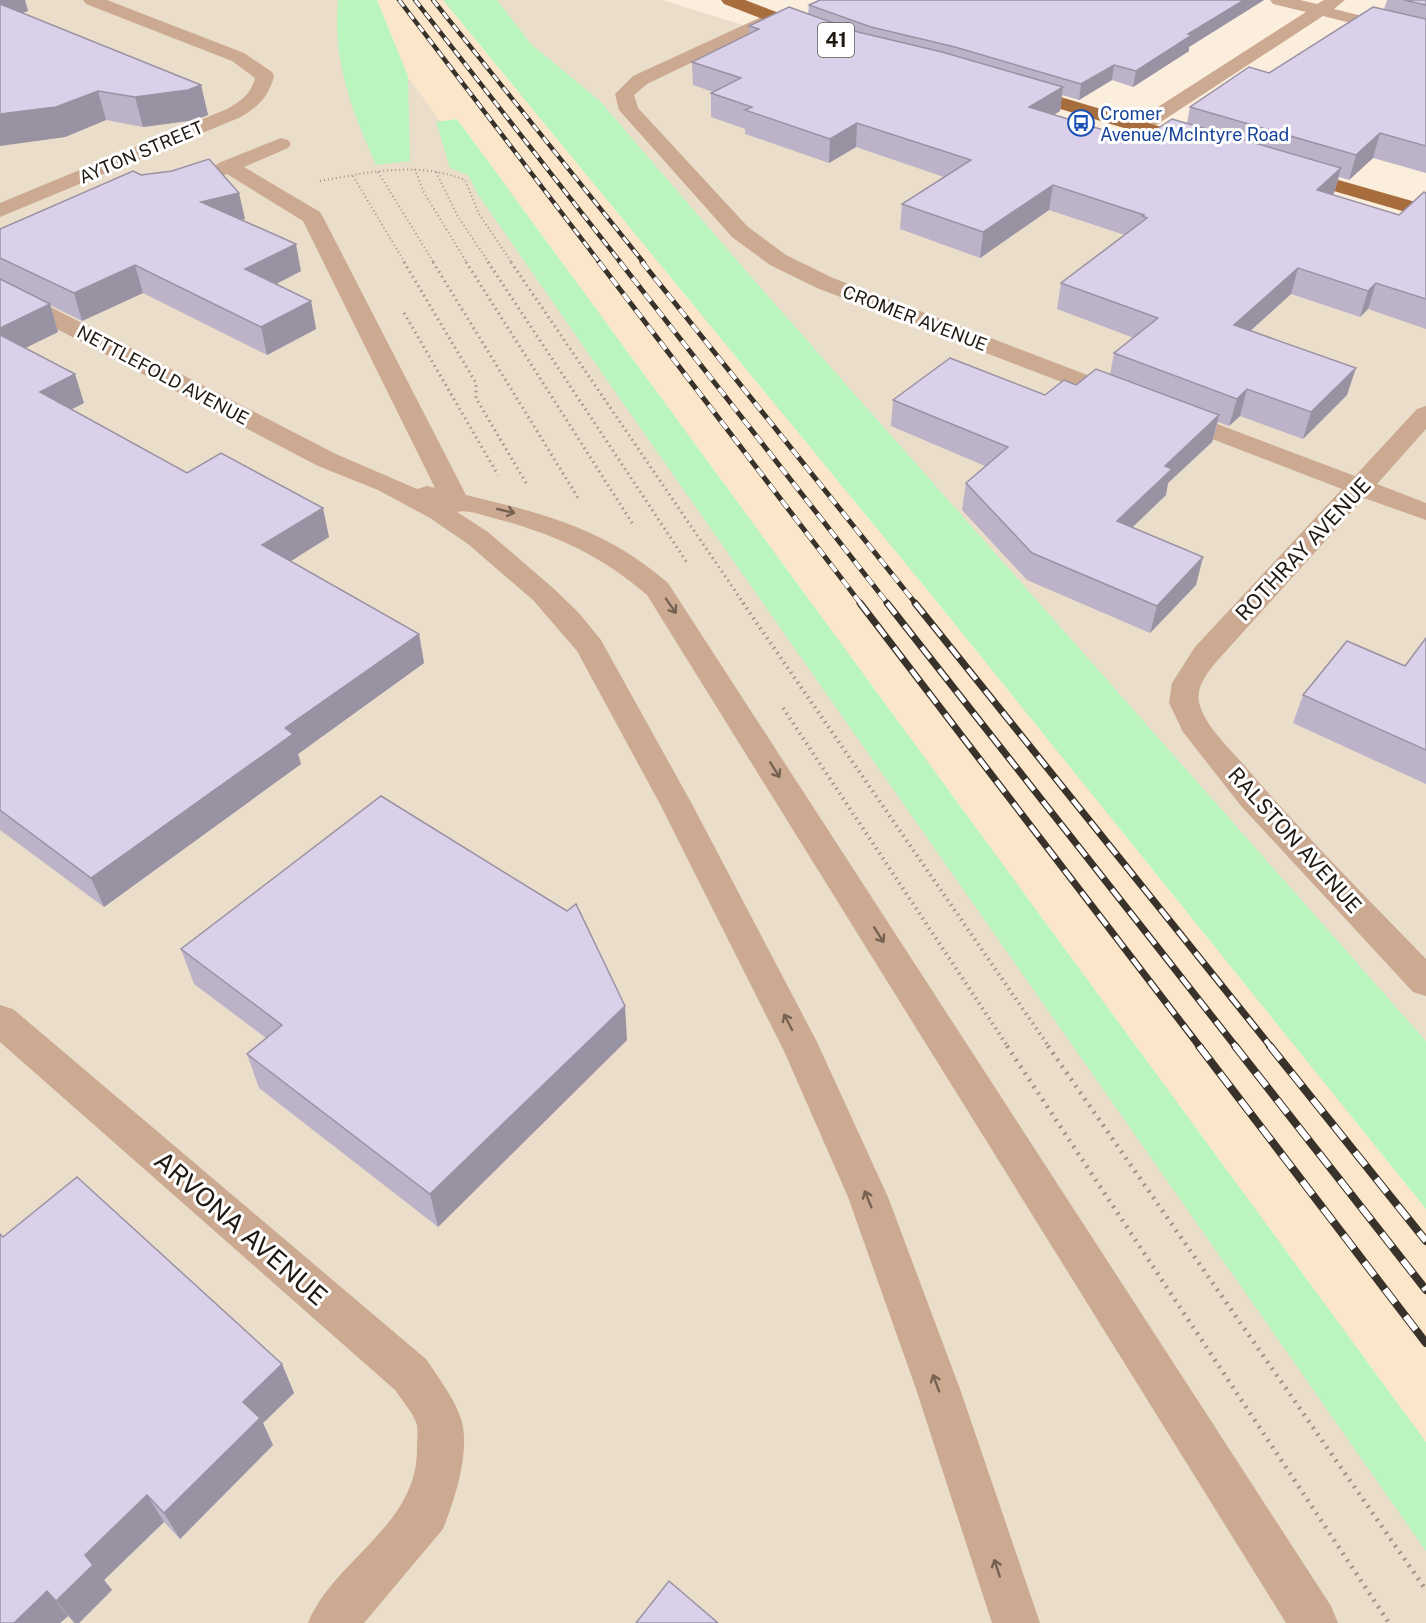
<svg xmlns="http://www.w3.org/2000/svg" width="1426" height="1623" font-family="'Public Sans',sans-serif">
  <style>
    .industrial { fill: #eaddc9 }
    .built { fill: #fce6c9 }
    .green { fill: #baf4be }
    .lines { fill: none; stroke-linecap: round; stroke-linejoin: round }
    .path-far3 { stroke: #9f9488; stroke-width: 2; stroke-dasharray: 1 3; stroke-linecap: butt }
    .path-far2 { stroke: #9f9488; stroke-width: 3; stroke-dasharray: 1.5 4; stroke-linecap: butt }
    .path-far1 { stroke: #9f9488; stroke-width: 4; stroke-dasharray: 1.5 4.5; stroke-linecap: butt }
    .path { stroke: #9f9488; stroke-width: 4.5; stroke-dasharray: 2 6; stroke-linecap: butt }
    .minor { fill: #cbaa91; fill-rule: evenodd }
    .major { fill: #a76d3d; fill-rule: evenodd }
    .rail-far3-casing { stroke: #39322a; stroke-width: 4.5 }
    .rail-far2-casing { stroke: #39322a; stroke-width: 5 }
    .rail-far1-casing { stroke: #39322a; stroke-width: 7 }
    .rail-casing { stroke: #39322a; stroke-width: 8 }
    .rail-far3 { stroke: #fff; stroke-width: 3; stroke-dasharray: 8; stroke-linecap: butt }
    .rail-far2 { stroke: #fff; stroke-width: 4; stroke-dasharray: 10; stroke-linecap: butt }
    .rail-far1 { stroke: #fff; stroke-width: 4.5; stroke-dasharray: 14; stroke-linecap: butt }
    .rail { stroke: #fff; stroke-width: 6; stroke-dasharray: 17; stroke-linecap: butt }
    .wall { fill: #bcb3c8 }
    .shaded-wall { fill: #9992a3 }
    .building { fill: #dbd0e9; stroke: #9992a3; stroke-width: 1.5 }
    .oneway { stroke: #756252 }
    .labels { text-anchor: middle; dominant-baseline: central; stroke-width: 6; stroke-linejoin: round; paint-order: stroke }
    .far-transit-label { font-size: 18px; fill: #164399; stroke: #fff; text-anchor: start }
    .far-street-label { font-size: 18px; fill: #1f1912; stroke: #fff }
    .shield { fill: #fff; stroke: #625e59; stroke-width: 1.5 }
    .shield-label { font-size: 20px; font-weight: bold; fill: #1f1912 }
    .street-label { font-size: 21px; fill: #1f1912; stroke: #fff }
    .near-street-label { font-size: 26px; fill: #1f1912; stroke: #fff }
  </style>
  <rect width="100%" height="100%" fill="#fceedd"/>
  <!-- industrial -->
  <g class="industrial">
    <polygon points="0,0 351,0 483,178 1426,1496 1426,1623 0,1623"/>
    <polygon points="497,0 662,0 1426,236 1426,1041 753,279 600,101 531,44"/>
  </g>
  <!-- built -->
  <polygon class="built" points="377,0 443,0 929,592 1426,1209 1426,1442 457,119 441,122 408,76"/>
  <!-- green -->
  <g class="green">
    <path d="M338,0H377L408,76L410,161L376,165C352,111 332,60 338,0Z"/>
    <polygon points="443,0 497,0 531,44 600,101 753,279 1426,1041 1426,1209 929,592"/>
    <polygon points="457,119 1426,1442 1426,1551 602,373 477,193 468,175 450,168 436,122"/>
  </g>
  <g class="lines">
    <!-- path-far3 -->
    <g class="path-far3">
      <polyline points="415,169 423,191 467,263"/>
      <polyline points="378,172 434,263"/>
      <polyline points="436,172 457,215 489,263"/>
      <polyline points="353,176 405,263"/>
      <path d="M320,181C370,172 417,161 465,180L479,214L512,263"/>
    </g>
    <!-- path-far2 -->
    <g class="path-far2">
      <polyline points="404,262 476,383 476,398 526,483"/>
      <polyline points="433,262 580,501"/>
      <polyline points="466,262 634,526"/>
      <polyline points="488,262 688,564"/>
      <polyline points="511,262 744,604"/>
      <polyline points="404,313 498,475"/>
    </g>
    <!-- path-far1 -->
    <g class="path-far1">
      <polyline points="743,603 1049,1047"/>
      <polyline points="783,708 1008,1047"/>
    </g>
    <!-- path -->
    <g class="path">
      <polyline points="1007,1046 1389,1623"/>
      <polyline points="1048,1046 1426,1590"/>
    </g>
    <!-- minor -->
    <g class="minor">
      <path d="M83,0H107L244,53L272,72L274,76C269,96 258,107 241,117L0,217V203L227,109C241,101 251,94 255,78L232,61L86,4Z"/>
      <polygon points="1270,0 1300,0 1317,4 1324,0 1345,0 1334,9 1426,32 1426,42 1323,16 1147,131 1133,131 1130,127 1133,123 1306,12 1273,4"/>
      <polygon points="772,12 781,17 778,21 647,84 634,95 638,108 748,227 786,255 833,278 1132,392 1135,397 1132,402 1123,404 1114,402 817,288 770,265 732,237 619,110 615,94 633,76"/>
      <path d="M281,138L288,140L291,144L288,148L244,167L320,212L323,217L466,495C545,514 604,528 668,583L1331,1606L1338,1623H1286L647,595C601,555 552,533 493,518C482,515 467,509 457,512L488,532L553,588L578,612L601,640L693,806L816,1040L888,1197L960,1389L1040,1623H992L916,1389L848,1197L784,1051L661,806L577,651L533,600L468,544L430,518L378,490L318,466L0,299V283L8,285L336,454L417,489L427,486L435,488L303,221L227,174L213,179L206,177L203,173L221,162Z"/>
      <path d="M1426,406V429L1377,484L1426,503V520L1364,498L1217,661C1208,672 1196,686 1199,702C1204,725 1229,748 1244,765C1302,833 1364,895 1426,959V996L1413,992L1241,806L1183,732L1169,703L1172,683L1195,647L1342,489L1165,421L1161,416L1165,411L1174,408L1183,411L1355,476L1417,409Z"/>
      <path d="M0,1005L13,1009L427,1360C438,1378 453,1396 460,1416C472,1447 455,1499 443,1529L364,1623H308C334,1559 418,1526 417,1448C417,1441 418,1432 417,1425C414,1414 402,1400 395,1390L0,1042Z"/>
    </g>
    <!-- major -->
    <g class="major">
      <polygon points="721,0 745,0 818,28 821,32 812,37 806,36 724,4"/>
      <polygon points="1017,84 1205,140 1208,144 1205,148 1191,148 1010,94 1008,90 1010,86"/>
      <polygon points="1293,167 1426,205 1426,218 1286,177 1283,173 1286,169"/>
    </g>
    <!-- rail-far3 casing -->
    <g class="rail-far3-casing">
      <g id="rail-far3">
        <polyline points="399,0 600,263"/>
        <polyline points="415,0 621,263"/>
        <polyline points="433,0 644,263"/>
      </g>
    </g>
    <!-- rail-far2 casing -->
    <g class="rail-far2-casing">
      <g id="rail-far2">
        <polyline points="599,262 861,604"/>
        <polyline points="620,262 888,604"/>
        <polyline points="642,262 916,604"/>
      </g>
    </g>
    <!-- rail-far1 casing -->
    <g class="rail-far1-casing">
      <g id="rail-far1">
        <polyline points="860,603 1200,1047"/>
        <polyline points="887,603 1236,1047"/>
        <polyline points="915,603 1271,1047"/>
      </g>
    </g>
    <!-- rail casing -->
    <g class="rail-casing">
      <g id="rail">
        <polyline points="1199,1046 1426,1343"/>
        <polyline points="1235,1046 1426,1290"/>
        <polyline points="1270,1046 1426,1241"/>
      </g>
    </g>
    <!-- rail-far3 -->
    <use href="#rail-far3" class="rail-far3"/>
    <!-- rail-far2 -->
    <use href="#rail-far2" class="rail-far2"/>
    <!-- rail-far1 -->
    <use href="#rail-far1" class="rail-far1"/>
    <!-- rail -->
    <use href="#rail" class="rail"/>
  </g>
  <!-- wall -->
  <g class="wall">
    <polygon points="0,0 25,0 28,11 22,13 201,85 208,115 195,120 143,127 106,120 65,137 1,145"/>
    <polygon points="820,0 1264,0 1189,47 1189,51 1133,87 1112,80 1079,100 1062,95 1060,111 1054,115 1139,141 1187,123 1190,107 1269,73 1384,9 1387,0 1426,0 1426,173 1373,158 1349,180 1339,177 1334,193 1332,195 1399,215 1426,193 1426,329 1368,309 1360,317 1291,294 1250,331 1347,395 1303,439 1240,416 1229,426 1218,422 1212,442 1168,483 1166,495 1132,527 1196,585 1150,633 1027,580 962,510 966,483 985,466 891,426 893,400 1045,395 1110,375 1114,353 1134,338 1057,309 1061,283 1125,235 1049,210 980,258 900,229 902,204 944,177 856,147 829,163 745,134 745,129 711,117 711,93 713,92 693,85 692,62 749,34 749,26 808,14 809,5"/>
    <polygon points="245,219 242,220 301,271 276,284 311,301 316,329 267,355 143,293 82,321 50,305 58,332 25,348 84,403 71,409 187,473 329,537 290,561 419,634 424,663 298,754 301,764 104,907 0,830 0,229"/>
    <polygon points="1426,638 1426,784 1293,723 1303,695 1405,666"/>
    <polygon points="181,949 627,1040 438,1227 259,1088 247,1054 266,1038 194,984"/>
    <polygon points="3,1237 282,1364 294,1393 263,1423 273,1445 180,1539 164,1522 104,1580 112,1590 79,1623 74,1623 68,1616 60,1623 0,1623"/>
  </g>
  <!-- shaded-wall -->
  <g class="shaded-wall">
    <polygon points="0,0 25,0 28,11 0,21"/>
    <polygon points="1244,0 1264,0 1189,47 1189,51 1133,87 1136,71 1188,34"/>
    <polygon points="1114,65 1112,80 1079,100 1081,84"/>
    <polygon points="201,85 208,115 195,120 143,127 135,97"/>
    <polygon points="1063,87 1060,111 1026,131 1029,107"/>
    <polygon points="98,91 106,120 65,137 0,146 0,114"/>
    <polygon points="857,123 856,147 829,163 830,139"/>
    <polygon points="1380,133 1373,158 1349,180 1356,155"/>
    <polygon points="1341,168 1334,193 1310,215 1317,190"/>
    <polygon points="1053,185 1049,210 980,258 983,232"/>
    <polygon points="239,193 245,219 208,228 201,202"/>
    <polygon points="296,244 301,271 251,297 245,269"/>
    <polygon points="135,265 143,293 82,321 74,293"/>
    <polygon points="1298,268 1291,294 1227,352 1234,325"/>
    <polygon points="1376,283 1368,309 1360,317 1368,291"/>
    <polygon points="311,301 316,329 267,355 261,327"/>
    <polygon points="50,304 58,332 3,359 0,351 0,328"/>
    <polygon points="1356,368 1347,395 1303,439 1311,412"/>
    <polygon points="75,374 84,403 49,421 40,392"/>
    <polygon points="1247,389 1240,416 1229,426 1237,399"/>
    <polygon points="1219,415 1212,442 1168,483 1166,495 1111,548 1117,521 1165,466"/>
    <polygon points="323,508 329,537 269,575 262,545"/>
    <polygon points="1203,557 1196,585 1150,633 1157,606"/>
    <polygon points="419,634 424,663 298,754 301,764 104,907 91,878 285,728"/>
    <polygon points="625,1006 627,1040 438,1227 430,1194"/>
    <polygon points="282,1364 294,1393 263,1423 273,1445 180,1539 164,1513 243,1402"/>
    <polygon points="147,1495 164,1522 104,1580 112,1590 79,1623 75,1623 56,1601 85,1555"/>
    <polygon points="47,1591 68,1616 60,1623 14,1623"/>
  </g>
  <!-- building -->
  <g class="building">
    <polygon points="820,0 1244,0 1188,34 1192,35 1136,71 1114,65 1081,84 955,47 871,27 809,5"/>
    <polygon points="1404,0 1426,0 1426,5"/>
    <polygon points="0,4 201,85 188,90 135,97 98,91 56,107 0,114"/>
    <polygon points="789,7 858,32 942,52 1063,87 1029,107 1139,141 1172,119 1341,168 1317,190 1399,215 1424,192 1426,193 1426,299 1376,283 1368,291 1298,268 1234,325 1356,368 1311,412 1247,389 1237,399 1114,353 1158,318 1061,283 1147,218 1142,216 1144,215 1053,185 983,232 902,204 971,160 857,123 830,139 745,110 752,107 711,93 741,78 692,62 759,29 749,26"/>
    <polygon points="1373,7 1426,19 1426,146 1380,133 1356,155 1190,107 1249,67 1269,73"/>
    <polygon points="209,159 239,193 201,202 296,244 245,269 311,301 261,327 135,265 74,293 0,258 0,229 133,171 141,175 172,171"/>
    <polygon points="0,279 50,304 0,328"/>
    <polygon points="0,335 75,374 40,392 187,473 221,453 323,508 262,545 419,634 285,728 293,734 91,878 0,810"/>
    <polygon points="950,358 1045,395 1064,380 1076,385 1096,369 1219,415 1165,466 1172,469 1117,521 1203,557 1157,606 1032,553 966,483 1008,447 893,400"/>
    <polygon points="1426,638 1426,750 1303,695 1347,641 1405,666"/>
    <polygon points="381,796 567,911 576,904 625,1006 430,1194 247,1054 282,1025 181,949"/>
    <polygon points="77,1177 282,1364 243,1402 260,1418 164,1513 147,1495 85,1555 93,1565 56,1601 47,1591 14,1623 0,1623 0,1234 3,1237"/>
    <polygon points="669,1581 718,1623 636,1623"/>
  </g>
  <!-- one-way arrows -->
  <defs><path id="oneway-shaft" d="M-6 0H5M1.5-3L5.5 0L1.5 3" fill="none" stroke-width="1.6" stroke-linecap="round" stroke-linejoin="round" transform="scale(1.5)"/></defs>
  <g class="oneway">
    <use href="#oneway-shaft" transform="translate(506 511) rotate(13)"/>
    <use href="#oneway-shaft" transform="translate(671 606) rotate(55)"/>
    <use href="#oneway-shaft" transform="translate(775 770) rotate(58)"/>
    <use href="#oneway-shaft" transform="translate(879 935) rotate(58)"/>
    <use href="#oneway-shaft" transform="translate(788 1022) rotate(-117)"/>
    <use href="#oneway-shaft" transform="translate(868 1199) rotate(-112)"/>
    <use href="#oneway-shaft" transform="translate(936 1383) rotate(-110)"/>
    <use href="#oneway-shaft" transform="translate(997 1568) rotate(-108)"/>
  </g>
  <!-- icons -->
  <defs>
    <g id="bus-ring" transform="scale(1.35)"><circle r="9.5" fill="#fff" stroke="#1a4fb4" stroke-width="1.5"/><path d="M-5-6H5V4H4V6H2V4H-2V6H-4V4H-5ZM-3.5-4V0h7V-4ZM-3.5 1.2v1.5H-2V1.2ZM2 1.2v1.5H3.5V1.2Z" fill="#1a4fb4"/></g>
  </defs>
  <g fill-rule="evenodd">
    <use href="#bus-ring" x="1081" y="123"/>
  </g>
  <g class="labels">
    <!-- far-transit labels -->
    <g class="far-transit-label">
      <text x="1100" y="113">Cromer<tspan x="1100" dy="21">Avenue/McIntyre Road</tspan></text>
    </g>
    <!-- far-street labels -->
    <g class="far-street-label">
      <text transform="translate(141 152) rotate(-23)">AYTON STREET</text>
      <text transform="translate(915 318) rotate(21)">CROMER AVENUE</text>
      <text transform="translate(163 375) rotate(28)">NETTLEFOLD AVENUE</text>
    </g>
    <!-- shield labels -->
    <rect class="shield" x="818" y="23" width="36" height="34" rx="4.5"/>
    <g class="shield-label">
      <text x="836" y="40">41</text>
    </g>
    <!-- street labels -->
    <g class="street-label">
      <text transform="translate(1303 549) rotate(-47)">ROTHRAY AVENUE</text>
      <text transform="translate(1295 840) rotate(48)">RALSTON AVENUE</text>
    </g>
    <!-- near-street labels -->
    <g class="near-street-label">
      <text transform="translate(241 1228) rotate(41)">ARVONA AVENUE</text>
    </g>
  </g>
</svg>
